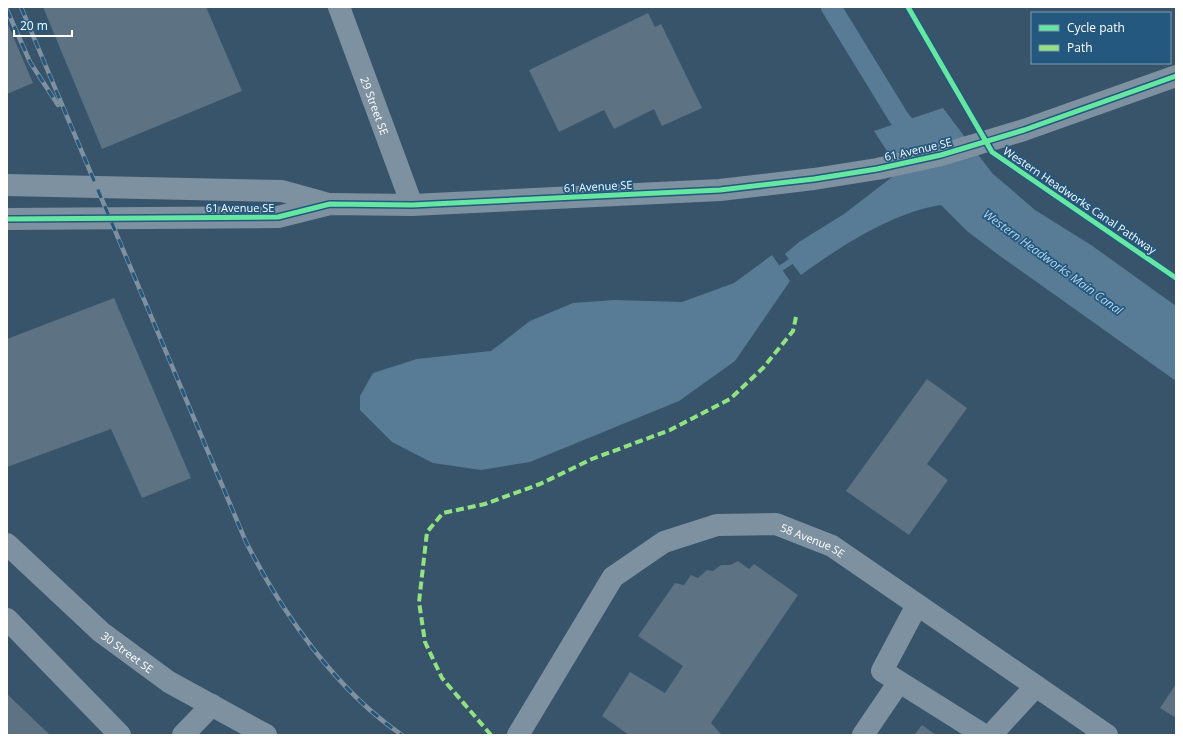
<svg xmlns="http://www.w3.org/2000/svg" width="1183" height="742" font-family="'Open Sans',sans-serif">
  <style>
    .water { fill: #587c96 }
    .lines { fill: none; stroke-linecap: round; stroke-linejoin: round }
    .stream { stroke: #587c96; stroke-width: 6 }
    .canal { stroke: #587c96; stroke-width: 20 }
    .building { fill: #5d7283 }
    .minor { stroke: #7e91a0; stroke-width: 22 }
    .rail-casing { stroke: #7f91a0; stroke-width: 4.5 }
    .rail { stroke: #24587e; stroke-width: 3; stroke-dasharray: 9; stroke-linecap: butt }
    .quiet { stroke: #91e382; stroke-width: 4; stroke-dasharray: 8 4; stroke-linecap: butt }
    .cycleway-casing { stroke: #24587e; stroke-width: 8 }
    .cycleway { stroke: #66e7a1; stroke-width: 5 }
    .labels { text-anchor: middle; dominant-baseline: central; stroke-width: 3.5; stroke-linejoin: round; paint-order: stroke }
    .street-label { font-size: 11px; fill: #fff; stroke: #24587e }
    .water-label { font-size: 12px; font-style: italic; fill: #b5d7ed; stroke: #24587e }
  </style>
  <rect width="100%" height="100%" fill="#38546a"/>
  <!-- water -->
  <g class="water">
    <path d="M943,108L992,173L1035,210L1091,245L1176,306V381L1000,256L967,231L941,205C891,213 841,246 801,275L785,254L799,242L844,214L900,171L874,131Z"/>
    <polygon points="772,255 790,281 735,361 679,401 530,462 481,470 433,463 392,442 360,410 360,396 373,373 417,359 491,351 530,321 573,303 615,300 682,302 734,283"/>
  </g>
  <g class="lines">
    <!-- stream -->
    <polyline class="stream" points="781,268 796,258"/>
    <!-- canal -->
    <polyline class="canal" points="831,7 899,118 919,143"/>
  </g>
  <!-- building -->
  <g class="building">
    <polygon points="43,7 206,7 242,91 102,149"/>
    <polygon points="648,13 655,27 661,24 702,108 662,126 654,109 614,129 604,110 559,132 529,70"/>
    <polygon points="7,22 33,83 7,94"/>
    <polygon points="114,298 191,478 142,498 111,429 7,467 7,339"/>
    <polygon points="927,379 967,408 927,464 948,480 909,535 846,491"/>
    <polygon points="738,561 749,569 754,564 798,595 711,723 721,734 720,735 629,735 602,716 630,672 665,693 683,666 638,636 675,583 684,585 691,575 698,578 707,570 713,571 721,565 730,565"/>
    <polygon points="1176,684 1176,718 1160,708"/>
    <polygon points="7,694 50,735 7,735"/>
    <polygon points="922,725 936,735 914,735"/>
  </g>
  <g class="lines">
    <!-- minor -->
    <g class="minor">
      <path id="s1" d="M339,7L412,205"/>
      <polyline points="7,185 282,191 329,204"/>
      <polyline points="7,219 278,217 330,204 412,205 720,190 814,179 877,169 941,155 1024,130 1176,76"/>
      <path id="s2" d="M7,544L101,632L169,682L266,735"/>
      <polyline points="917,605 882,671 984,735"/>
      <polyline points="7,619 120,735"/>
      <polyline points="183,735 212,705"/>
      <path id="s3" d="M518,735L613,577L664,542L717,525L776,524L832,546L1107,735"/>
      <polyline points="863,735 899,682"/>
      <polyline points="991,735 1036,686"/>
    </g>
    <!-- rail casing -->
    <g class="rail-casing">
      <g id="rail">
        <path d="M21,7L246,542C282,613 336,690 402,735"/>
        <polyline points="7,10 30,62 58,105"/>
      </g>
    </g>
    <!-- rail -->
    <use href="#rail" class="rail"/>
    <!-- quiet -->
    <polyline class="quiet" points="491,735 442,678 425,642 419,602 427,532 443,513 485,504 540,484 592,459 670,430 730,399 763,368 793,331 796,317"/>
    <!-- cycleway casing -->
    <g class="cycleway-casing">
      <g id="cycleway">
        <polyline points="908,7 992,152 1176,278"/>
        <polyline points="7,219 278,217 330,204 412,205 720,190 814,179 877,169 941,155 1024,130 1176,76"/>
      </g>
    </g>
    <!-- cycleway -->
    <use href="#cycleway" class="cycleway"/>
  </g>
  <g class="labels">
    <!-- street labels -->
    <g class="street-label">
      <text stroke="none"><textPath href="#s1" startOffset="105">29 Street SE</textPath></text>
      <text transform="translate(918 149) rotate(-13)">61 Avenue SE</text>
      <text transform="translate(598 186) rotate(-3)">61 Avenue SE</text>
      <text transform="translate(1080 200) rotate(34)">Western Headworks Canal Pathway</text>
      <text x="240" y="207">61 Avenue SE</text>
      <text stroke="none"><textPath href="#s3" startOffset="401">58 Avenue SE</textPath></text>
      <text stroke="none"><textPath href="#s2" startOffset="162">30 Street SE</textPath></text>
    </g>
    <!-- water labels -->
    <g class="water-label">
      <text transform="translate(1053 262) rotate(36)">Western Headworks Main Canal</text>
    </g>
  </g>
  <!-- border -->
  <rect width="1183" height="742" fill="none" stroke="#ffffff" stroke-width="16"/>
  <!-- legend -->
  <rect x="1031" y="12" width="140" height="52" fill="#24587e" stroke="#7c9bb2"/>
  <rect x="1039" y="25" width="20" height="6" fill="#66e7a1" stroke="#7c9bb2"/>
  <text x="1067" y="32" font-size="12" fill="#ffffff">Cycle path</text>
  <rect x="1039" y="45" width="20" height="6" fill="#91e382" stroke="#7c9bb2"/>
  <text x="1067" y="52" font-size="12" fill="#ffffff">Path</text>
  <!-- scale -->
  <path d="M14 30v6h58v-6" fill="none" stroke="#ffffff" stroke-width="2"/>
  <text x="20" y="30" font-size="12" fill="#ffffff" stroke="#24587e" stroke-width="3" paint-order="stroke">20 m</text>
</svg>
